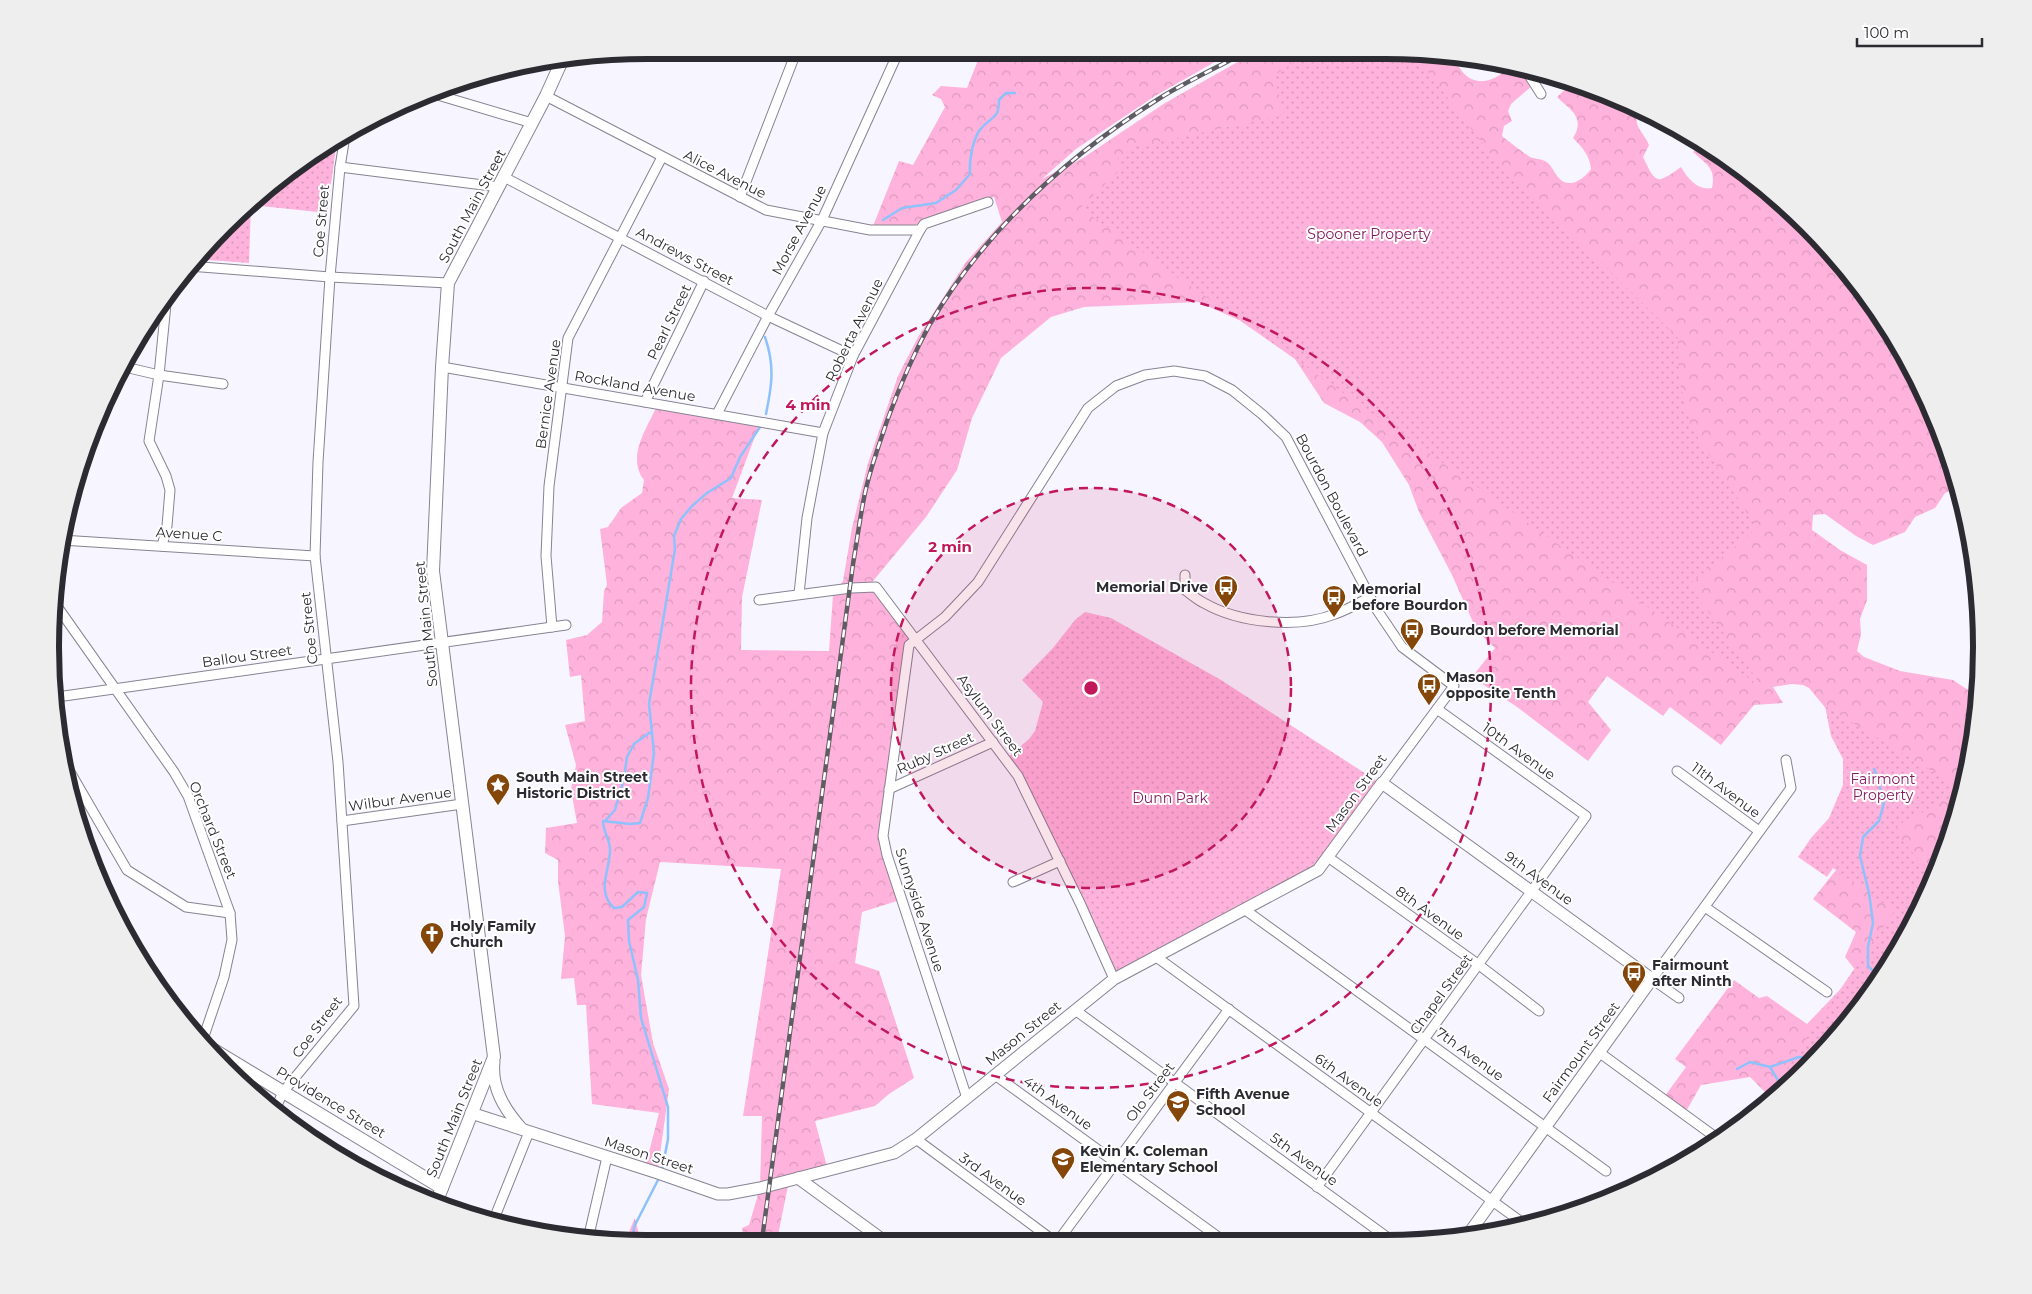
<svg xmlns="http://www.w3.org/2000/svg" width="2032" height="1294" font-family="Montserrat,sans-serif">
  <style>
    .forest { fill: url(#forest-crowns) }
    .park { fill: url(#park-dots) }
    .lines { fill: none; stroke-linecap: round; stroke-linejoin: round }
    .stream { stroke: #8dc2fc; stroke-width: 2.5 }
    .minor-casing { stroke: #878392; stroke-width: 11 }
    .tertiary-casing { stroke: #878392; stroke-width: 13 }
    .secondary-casing { stroke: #878392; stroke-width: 14 }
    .minor { stroke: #fff; stroke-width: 9 }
    .tertiary { stroke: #fff; stroke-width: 11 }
    .secondary { stroke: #fff; stroke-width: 12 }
    .rail-casing { stroke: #5f5d64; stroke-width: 4.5 }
    .rail { stroke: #fff; stroke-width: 2.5; stroke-dasharray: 8; stroke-linecap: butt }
    .ring { fill: none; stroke: #c2185b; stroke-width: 2.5; stroke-dasharray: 9 6 }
    .labels { text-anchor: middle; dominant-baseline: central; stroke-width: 4; stroke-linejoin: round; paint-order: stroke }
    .street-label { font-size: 14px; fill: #2d2b32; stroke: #fff }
    .park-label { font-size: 14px; fill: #841b60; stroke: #fff }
    .poi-label { font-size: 14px; font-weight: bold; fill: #2d2b32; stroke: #fff; text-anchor: start }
    .rim { fill: none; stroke: #2d2b32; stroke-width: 6 }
    .centre { fill: #c2185b; stroke: #fff; stroke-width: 2.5 }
    .ring-label { font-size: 15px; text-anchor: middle; font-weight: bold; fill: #c2185b; stroke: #fff; stroke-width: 4; stroke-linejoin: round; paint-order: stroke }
  </style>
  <defs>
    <pattern id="forest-crowns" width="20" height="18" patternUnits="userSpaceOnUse" patternTransform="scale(1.25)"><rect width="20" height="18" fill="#ffb2dc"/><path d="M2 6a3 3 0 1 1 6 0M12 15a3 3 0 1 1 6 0" fill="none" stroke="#db99bd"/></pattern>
    <pattern id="park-dots" width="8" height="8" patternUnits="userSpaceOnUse" patternTransform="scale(1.25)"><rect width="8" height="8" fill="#ffb2dc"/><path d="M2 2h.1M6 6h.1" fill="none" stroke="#db99bd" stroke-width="1.8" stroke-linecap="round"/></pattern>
  </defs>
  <rect width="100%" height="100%" fill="#f7f5ff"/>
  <!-- forest -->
  <g class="forest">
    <path d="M980,55H1227L1155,96L1076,149L1042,179L1083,158L1165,103L1250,55H1460L1457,63C1468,87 1491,86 1509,67L1528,73L1534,84L1511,104L1508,111L1512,121L1504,126L1502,136C1504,138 1528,156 1530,157C1535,159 1544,159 1548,163C1555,170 1558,183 1569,183C1577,184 1587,175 1591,169C1590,156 1582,147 1573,138C1586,117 1570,110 1557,97L1571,84L1614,96L1638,110C1633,128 1642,129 1649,145L1643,157C1656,184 1656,185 1681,167C1688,179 1698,191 1712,188C1716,168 1707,165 1693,152L1700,145L1749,174L1834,254L1902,349L1950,455L1958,488L1945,493L1935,508L1915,517L1905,532L1873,545L1856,536L1825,514L1813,515L1812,530L1840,550L1867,565V600L1860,619L1861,634L1857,651L1864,657L1900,671L1953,680L1968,690L1978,700L1962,802L1920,911L1858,1011L1778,1096L1773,1100L1750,1077L1701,1085L1684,1115L1662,1100L1686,1067L1675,1059L1734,980L1759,998L1767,996L1807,1024L1857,972L1845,957L1856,932L1813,899L1836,870L1845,802L1852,784L1833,720L1824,706L1809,688L1803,685L1791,684L1773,687L1783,703L1754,705L1721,745L1670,707L1663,716L1607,676L1588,702L1611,730L1588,761L1517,707L1472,677L1495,648L1477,631L1452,575L1419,512L1409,485L1382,442L1360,422L1324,403L1289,350L1263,323L1239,320L1198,302L1084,307L1051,317L1001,358L972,418L957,470L926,517L864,592L881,590L917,638L908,645L882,839L897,901L862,912L855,963L879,971L914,1078L889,1094L875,1106L815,1121L829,1174L788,1186L777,1240H744L742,1228L749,1225L760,1188L762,1116H743L781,869L660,862L646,919L641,975L653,1043L669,1089L658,1169L646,1164L659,1113L592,1104L586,1005H577L574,978L561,979L565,936L558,881V860L545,853L546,828L577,823L571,790L576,765L565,725L585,721L581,675L570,677L566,640L587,635L602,622L604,591L607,585L600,529L608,527L621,508L642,493L644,480C626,457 647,428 657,406L760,423L732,498L762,500L742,597L741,650L829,651L833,595L843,581L852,528L868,463L898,376L918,337L966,262L1002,222L994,197L915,225L873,226L899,161L913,165L945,107L941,99L932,95L941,86L967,88Z"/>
    <polygon points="635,1218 640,1239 628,1239 630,1229"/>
  </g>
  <!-- park -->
  <g class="park">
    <polygon points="1304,55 1415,55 1489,152 1678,338 1679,380 1691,427 1757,528 1689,585 1764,689 1080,208 1121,169 1114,161 1134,147 1284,115 1274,76"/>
    <polygon points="337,140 327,213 251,205 249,263 195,259 225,225 315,151"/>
    <polygon points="1085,612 1111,618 1221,680 1380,783 1314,868 1114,974 1006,759 1029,739 1035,731 1043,702 1022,680 1053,648 1075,620"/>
    <polygon points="1825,706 1963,790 1963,792 1892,828 1933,877 1920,911 1858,1011 1793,1081 1784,1075 1791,1061 1894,911 1833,868 1827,877 1798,857 1811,838 1829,818 1843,785 1843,759 1831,736"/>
  </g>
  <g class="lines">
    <!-- stream -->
    <g class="stream">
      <path d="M883,220L902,208L936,203L956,190L970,174C969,161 972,143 979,131C990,115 999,122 999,100L1006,93H1015"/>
      <path d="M765,337C775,366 772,385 766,414"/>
      <polyline points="1874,769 1877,776 1884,803 1879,821 1863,837 1860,856 1869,893 1873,923 1868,947 1868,966 1879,977"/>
      <polyline points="605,821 615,810 624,778 627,757 634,744 649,733 652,733"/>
      <polyline points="1770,1067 1784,1090"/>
      <polyline points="1737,1069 1750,1062 1770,1067 1799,1057 1813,1060"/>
      <path d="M662,1170L668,1139V1107L641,1018L638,980L629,941L628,920L644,907L647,893L638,892L622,907L614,908C595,890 611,869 610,848C609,838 603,831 603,821L630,824L640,823L648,798L654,753L649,704L675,549L674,536L681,519L692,506L707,493L731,478L740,457L760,427"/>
      <polyline points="633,1239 634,1227 659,1178"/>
    </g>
    <!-- minor casing -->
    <g class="minor-casing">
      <g id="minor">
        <polyline points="1527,72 1541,94"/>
        <polyline points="431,93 532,123"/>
        <polyline points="546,96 766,210 870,230 920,230 924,224 988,202"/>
        <polyline points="340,167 499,187"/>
        <polyline points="504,177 768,316 853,356"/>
        <polyline points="740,197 795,55"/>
        <polyline points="189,266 330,277 448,283"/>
        <polyline points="442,367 823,433"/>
        <polyline points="121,369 129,368 159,375 223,384"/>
        <polyline points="645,402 704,281"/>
        <polyline points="717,414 768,316 822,220 897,55"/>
        <polyline points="61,540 315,556"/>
        <polyline points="162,546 167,526 170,490 166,476 149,441 159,375 167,294"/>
        <path d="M1185,575V590C1191,594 1197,600 1204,603C1239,623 1297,629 1335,614C1347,610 1359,603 1370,597"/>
        <polyline points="799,594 807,518 823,433 853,356 920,230"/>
        <polyline points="759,600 851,588 876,587 1018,776 1080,903 1114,979"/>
        <polyline points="54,602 174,772 188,796 230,913 232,940 224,977 202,1042"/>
        <polyline points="552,627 546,556 549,486 568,338 662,157"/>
        <polyline points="57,697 566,625"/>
        <polyline points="66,765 127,870 186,907 230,913"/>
        <polyline points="1677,771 1759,831"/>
        <polyline points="889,789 993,742"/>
        <polyline points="342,821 462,804"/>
        <polyline points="1328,857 1479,965 1539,1011"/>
        <polyline points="1013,882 1060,861"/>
        <polyline points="1705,907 1827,992"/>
        <polyline points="1244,909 1606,1171"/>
        <polyline points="1155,956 1527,1226"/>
        <polyline points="1679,998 1652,979 1791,788 1786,760"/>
        <polyline points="1075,1010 1395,1243"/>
        <polyline points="1600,1053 1718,1139"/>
        <polyline points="995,1075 1225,1242"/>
        <polyline points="967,1098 887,855 883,836 909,645 945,617 978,582 1088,408 1116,386 1145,375 1174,371 1205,376 1232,390 1263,415 1286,437 1377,610 1402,647 1454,686 1382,783"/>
        <polyline points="274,1112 283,1092 354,1006 338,762 315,556 318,462 330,277 340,167 345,136"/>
        <polyline points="916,1139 1054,1241"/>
        <polyline points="1317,1187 1586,816 1437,709"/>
        <polyline points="494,1219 529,1132"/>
        <polyline points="588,1239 607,1157"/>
        <polyline points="1058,1241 1229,1009"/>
      </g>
    </g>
    <!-- tertiary casing -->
    <g class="tertiary-casing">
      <g id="tertiary">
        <path d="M494,1062C491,1088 505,1110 522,1129"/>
        <polyline points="471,1113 658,1173 718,1194 728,1194 760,1188 894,1153 916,1139 1114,979 1318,870 1382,783 1652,979 1467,1236"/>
        <polyline points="798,1178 883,1240"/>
      </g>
    </g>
    <!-- secondary casing -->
    <g class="secondary-casing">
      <g id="secondary">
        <polyline points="204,1044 442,1188"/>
        <polyline points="436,1203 494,1057 433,571 442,367 448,283 546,96 564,56"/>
      </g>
    </g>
    <!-- minor -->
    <use href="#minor" class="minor"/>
    <!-- tertiary -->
    <use href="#tertiary" class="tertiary"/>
    <!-- secondary -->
    <use href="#secondary" class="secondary"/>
    <!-- rail casing -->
    <g class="rail-casing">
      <path id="rail" d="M762,1240L853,564C857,541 860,517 865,493C870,469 879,445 887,421C899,388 913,355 930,324C985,230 1069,155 1160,98C1186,82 1214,69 1240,55"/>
    </g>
    <!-- rail -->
    <use href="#rail" class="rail"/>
  </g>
  <!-- distance rings -->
  <circle cx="1091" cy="688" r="200" fill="#c2185b" fill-opacity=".12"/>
  <g class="ring">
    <circle cx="1091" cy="688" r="200"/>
    <circle cx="1091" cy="688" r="400"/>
  </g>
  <!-- icons -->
  <defs>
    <g id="bus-pin" transform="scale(1.25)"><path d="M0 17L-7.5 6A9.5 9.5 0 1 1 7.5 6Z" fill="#85460a" stroke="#fff"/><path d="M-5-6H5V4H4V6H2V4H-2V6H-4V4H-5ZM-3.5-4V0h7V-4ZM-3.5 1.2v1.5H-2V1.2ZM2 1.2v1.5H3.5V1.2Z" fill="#fff"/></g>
    <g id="sight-pin" transform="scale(1.25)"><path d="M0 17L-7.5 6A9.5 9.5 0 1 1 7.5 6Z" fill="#85460a" stroke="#fff"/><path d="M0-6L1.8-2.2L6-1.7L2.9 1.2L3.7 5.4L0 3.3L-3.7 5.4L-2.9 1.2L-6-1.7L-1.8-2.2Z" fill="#fff"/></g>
    <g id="church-pin" transform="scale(1.25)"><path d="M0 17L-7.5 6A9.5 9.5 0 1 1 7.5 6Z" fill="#85460a" stroke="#fff"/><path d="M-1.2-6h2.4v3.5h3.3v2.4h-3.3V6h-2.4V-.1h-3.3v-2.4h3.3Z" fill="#fff"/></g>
    <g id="school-pin" transform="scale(1.25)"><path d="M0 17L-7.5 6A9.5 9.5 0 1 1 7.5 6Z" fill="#85460a" stroke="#fff"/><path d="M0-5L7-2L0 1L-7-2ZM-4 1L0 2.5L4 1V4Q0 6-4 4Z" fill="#fff"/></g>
  </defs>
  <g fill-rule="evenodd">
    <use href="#bus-pin" x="1226" y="587"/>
    <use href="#bus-pin" x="1334" y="597"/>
    <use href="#bus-pin" x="1412" y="630"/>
    <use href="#bus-pin" x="1429" y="685"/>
    <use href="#sight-pin" x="498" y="785"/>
    <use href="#church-pin" x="432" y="934"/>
    <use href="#bus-pin" x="1634" y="973"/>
    <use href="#school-pin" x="1178" y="1102"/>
    <use href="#school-pin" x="1063" y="1159"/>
  </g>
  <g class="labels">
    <!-- street labels -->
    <g class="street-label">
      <text transform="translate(725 174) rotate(27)">Alice Avenue</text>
      <text transform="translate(472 206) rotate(-62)">South Main Street</text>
      <text transform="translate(321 221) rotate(-85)">Coe Street</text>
      <text transform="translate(799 230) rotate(-62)">Morse Avenue</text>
      <text transform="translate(685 256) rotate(28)">Andrews Street</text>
      <text transform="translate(669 322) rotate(-64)">Pearl Street</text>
      <text transform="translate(854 330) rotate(-64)">Roberta Avenue</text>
      <text transform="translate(635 386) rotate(10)">Rockland Avenue</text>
      <text transform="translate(548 394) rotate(-82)">Bernice Avenue</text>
      <text transform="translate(1332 495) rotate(62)">Bourdon Boulevard</text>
      <text transform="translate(189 534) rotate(4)">Avenue C</text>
      <text transform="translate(426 624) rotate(-96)">South Main Street</text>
      <text transform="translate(309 628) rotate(-96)">Coe Street</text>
      <text transform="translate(247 656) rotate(-8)">Ballou Street</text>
      <text transform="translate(990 715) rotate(53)">Asylum Street</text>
      <text transform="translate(1519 751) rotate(36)">10th Avenue</text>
      <text transform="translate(935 753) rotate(-24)">Ruby Street</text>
      <text transform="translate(1726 790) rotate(37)">11th Avenue</text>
      <text transform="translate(1356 793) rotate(-54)">Mason Street</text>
      <text transform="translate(400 799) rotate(-8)">Wilbur Avenue</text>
      <text transform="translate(213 830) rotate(68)">Orchard Street</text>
      <text transform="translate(1539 878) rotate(36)">9th Avenue</text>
      <text transform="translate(920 910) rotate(72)">Sunnyside Avenue</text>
      <text transform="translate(1430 913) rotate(36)">8th Avenue</text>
      <text transform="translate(1441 994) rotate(-54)">Chapel Street</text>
      <text transform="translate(317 1027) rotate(-53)">Coe Street</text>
      <text transform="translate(1023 1033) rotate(-39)">Mason Street</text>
      <text transform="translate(1581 1052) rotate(-54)">Fairmount Street</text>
      <text transform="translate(1470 1054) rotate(36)">7th Avenue</text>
      <text transform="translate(1349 1080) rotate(36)">6th Avenue</text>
      <text transform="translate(1150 1092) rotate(-53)">Olo Street</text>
      <text transform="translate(331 1102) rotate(31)">Providence Street</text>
      <text transform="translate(1058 1103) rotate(36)">4th Avenue</text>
      <text transform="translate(454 1118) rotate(-68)">South Main Street</text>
      <text transform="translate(649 1155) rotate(18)">Mason Street</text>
      <text transform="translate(1304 1159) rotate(36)">5th Avenue</text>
      <text transform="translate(993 1179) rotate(36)">3rd Avenue</text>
    </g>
    <!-- park labels -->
    <g class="park-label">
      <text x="1369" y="234">Spooner Property</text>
      <text x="1883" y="779">Fairmont<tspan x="1883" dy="16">Property</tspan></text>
      <text x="1170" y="798">Dunn Park</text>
    </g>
    <!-- poi labels -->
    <g class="poi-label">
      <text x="1208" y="587" text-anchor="end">Memorial Drive</text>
      <text x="1352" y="589">Memorial<tspan x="1352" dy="16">before Bourdon</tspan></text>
      <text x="1430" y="630">Bourdon before Memorial</text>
      <text x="1446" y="677">Mason<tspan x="1446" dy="16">opposite Tenth</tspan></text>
      <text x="516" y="777">South Main Street<tspan x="516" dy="16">Historic District</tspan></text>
      <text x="450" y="926">Holy Family<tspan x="450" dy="16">Church</tspan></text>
      <text x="1652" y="965">Fairmount<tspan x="1652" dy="16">after Ninth</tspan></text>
      <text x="1196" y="1094">Fifth Avenue<tspan x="1196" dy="16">School</tspan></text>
      <text x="1080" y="1151">Kevin K. Coleman<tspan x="1080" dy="16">Elementary School</tspan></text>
    </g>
  </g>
  <!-- crop -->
  <path d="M0 0H2032V1294H0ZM647 59H1385A588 588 0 0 1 1973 647V647A588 588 0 0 1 1385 1235H647A588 588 0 0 1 59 647V647A588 588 0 0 1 647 59Z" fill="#eeeeef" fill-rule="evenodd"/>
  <path class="rim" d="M647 59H1385A588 588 0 0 1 1973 647V647A588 588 0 0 1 1385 1235H647A588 588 0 0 1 59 647V647A588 588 0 0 1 647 59Z"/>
  <circle cx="1091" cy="688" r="8" class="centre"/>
  <g class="ring-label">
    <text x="808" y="410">4 min</text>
    <text x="950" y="552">2 min</text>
  </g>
  <!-- scale -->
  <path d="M1857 38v8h125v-8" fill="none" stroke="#2d2b32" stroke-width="2.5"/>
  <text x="1864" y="38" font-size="15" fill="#2d2b32" stroke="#ffffff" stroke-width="4" paint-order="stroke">100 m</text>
</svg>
